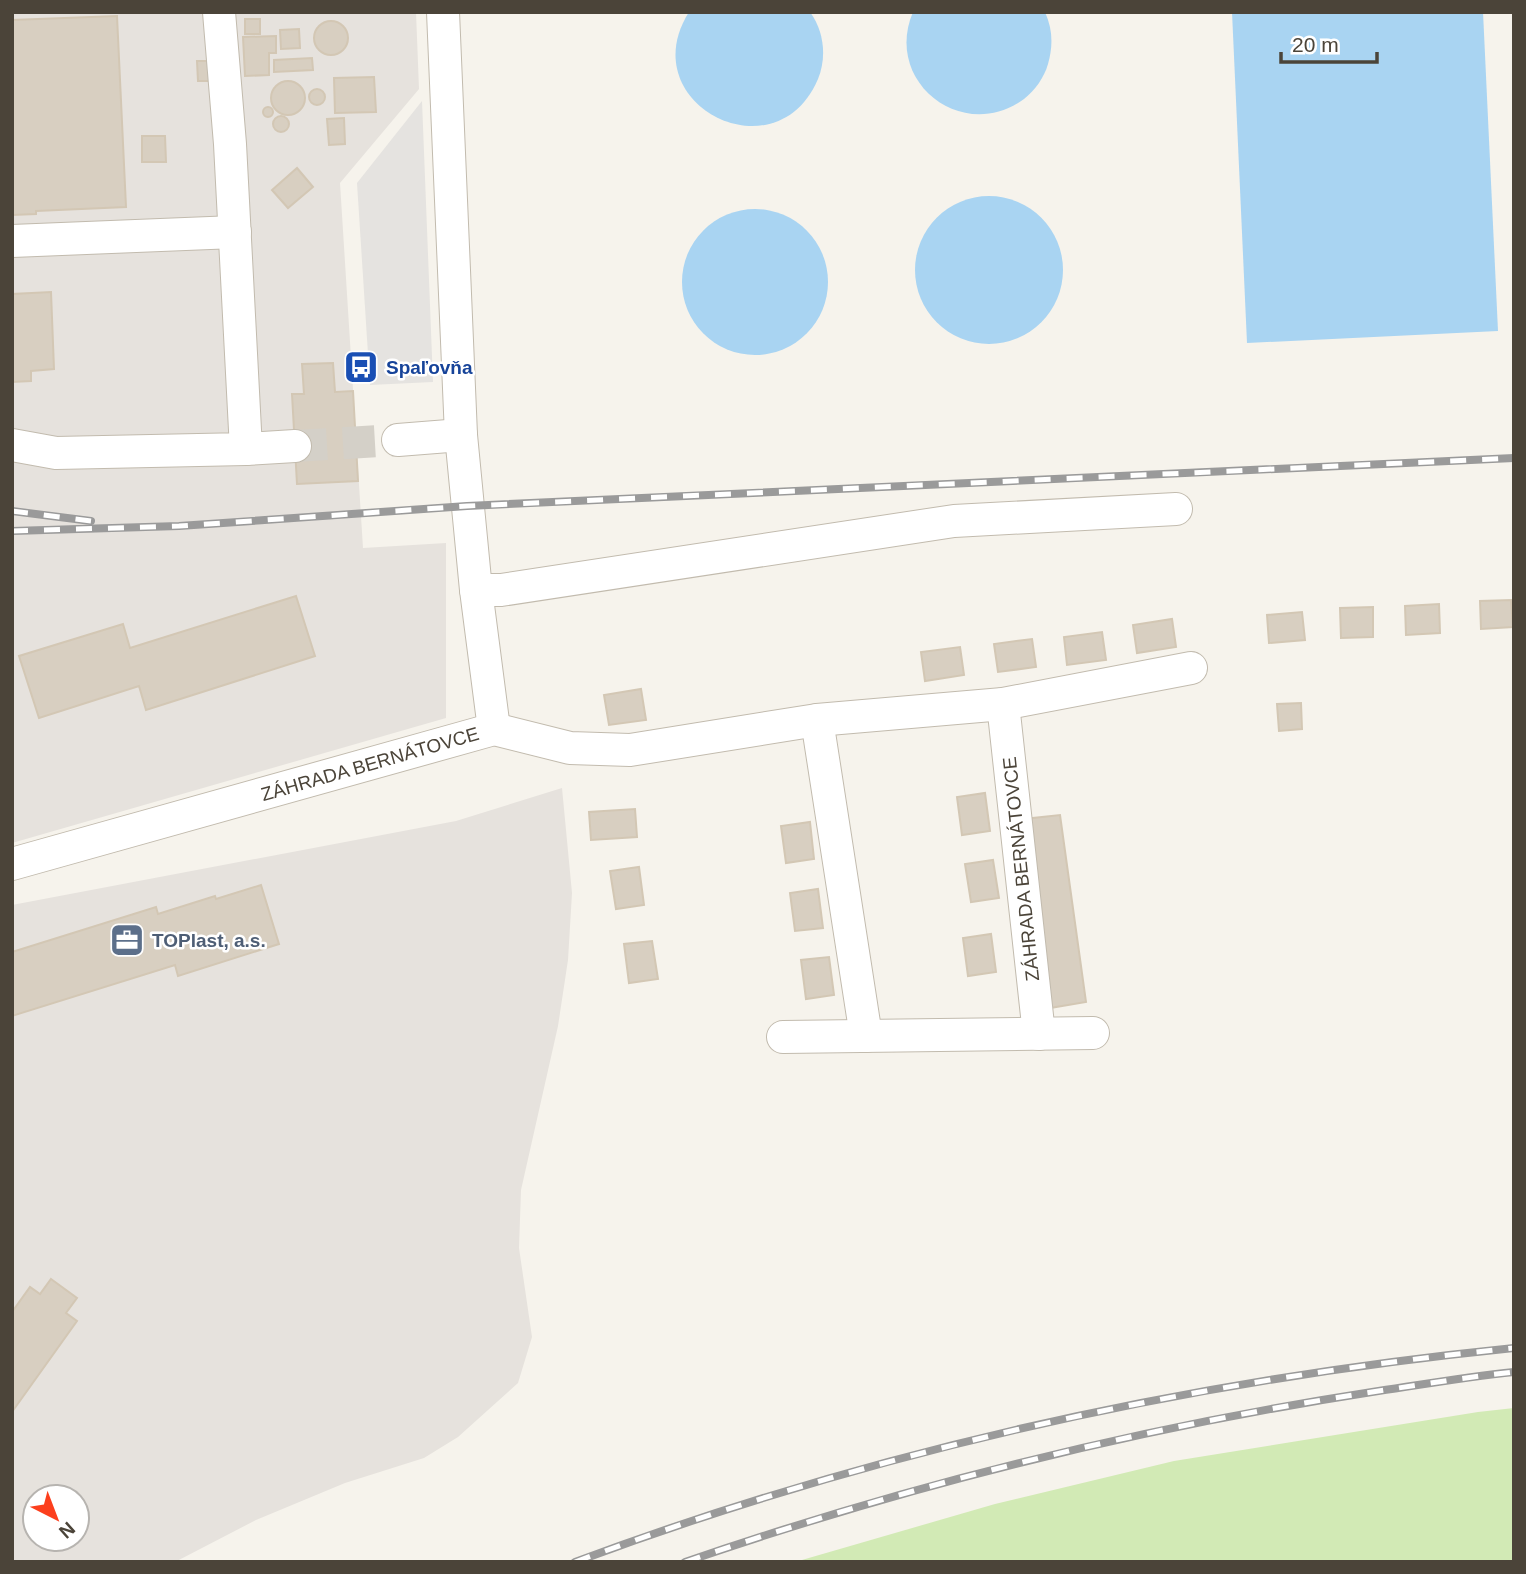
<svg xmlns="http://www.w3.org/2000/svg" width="1526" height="1574" font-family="Arial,sans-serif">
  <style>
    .industrial { fill: #e6e2dd; fill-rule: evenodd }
    .green { fill: #d2eab5 }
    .parking { fill: #e5e3e0 }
    .water { fill: #a9d4f2 }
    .building { fill: #d8cfc1; stroke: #d3c7b4; stroke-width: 2 }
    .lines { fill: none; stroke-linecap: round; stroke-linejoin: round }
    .minor-tunnel { stroke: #d4d0c8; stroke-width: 32; stroke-dasharray: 32 16; stroke-linecap: butt }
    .minor-casing { stroke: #c2bbae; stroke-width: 34 }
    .minor { stroke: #fff; stroke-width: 32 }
    .rail-casing { stroke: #9a9a9a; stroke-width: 8 }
    .rail { stroke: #fff; stroke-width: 5; stroke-dasharray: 16; stroke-linecap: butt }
    .labels { text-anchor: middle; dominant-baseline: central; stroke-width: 5; stroke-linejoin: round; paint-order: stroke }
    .transit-label { font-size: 19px; font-weight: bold; fill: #164399; stroke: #fff; text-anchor: start }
    .street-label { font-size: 19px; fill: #4b4439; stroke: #fff }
    .service-label { font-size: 19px; font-weight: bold; fill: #4e5e75; stroke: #fff; text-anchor: start }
  </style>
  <rect width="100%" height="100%" fill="#f6f3ec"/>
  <!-- industrial -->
  <g class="industrial">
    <polygon points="12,12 416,12 419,89 340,183 363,548 446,543 446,718 12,843"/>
    <path d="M562,788L572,893L568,960L558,1026L521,1190L519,1248L532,1337L518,1383L458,1437L424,1458L345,1483L256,1520L175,1562H12V905L456,821ZM35,1497H77V1539H35Z"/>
  </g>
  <!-- green -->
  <polygon class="green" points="1514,1408 1514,1562 795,1562 995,1504 1174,1461 1478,1412"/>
  <!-- parking -->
  <polygon class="parking" points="422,101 433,382 370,385 357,183"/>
  <!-- water -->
  <g class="water">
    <path d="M689,12H810C824,31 827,57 818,79C776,178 631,104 689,12Z"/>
    <path d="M913,12H1045C1053,30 1053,46 1048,64C1044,78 1035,90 1024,99C963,144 883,82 913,12Z"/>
    <polygon points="1232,12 1483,12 1498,331 1247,343"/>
    <circle cx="989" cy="270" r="74"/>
    <circle cx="755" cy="282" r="73"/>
  </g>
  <!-- building -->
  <g class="building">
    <polygon points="117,16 126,207 36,211 36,214 12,215 12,20"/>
    <rect x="245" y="19" width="15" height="15"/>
    <circle cx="331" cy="38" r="17"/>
    <polygon points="299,29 300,48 281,49 280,30"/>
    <polygon points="276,36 276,53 269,53 269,75 245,76 243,37"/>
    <polygon points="312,58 313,70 274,72 274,60"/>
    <polygon points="197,61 216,61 216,81 198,81"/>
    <polygon points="374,77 376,112 335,113 334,78"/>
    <circle cx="288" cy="98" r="17"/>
    <circle cx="317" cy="97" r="8"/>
    <circle cx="268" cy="112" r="5"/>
    <circle cx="281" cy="124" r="8"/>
    <polygon points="344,118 345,144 329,145 327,119"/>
    <polygon points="142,136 165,136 166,162 142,162"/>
    <polygon points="297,168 313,187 288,208 272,190"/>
    <polygon points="51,292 54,369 31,371 31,381 12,382 12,294"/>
    <polygon points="333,363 335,392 353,391 358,481 297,484 292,394 304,394 302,364"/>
    <polygon points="296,596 315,656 146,710 139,686 39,718 19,656 123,624 130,648"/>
    <polygon points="1511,600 1513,627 1481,629 1480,601"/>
    <polygon points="1439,604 1440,633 1406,635 1405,606"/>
    <polygon points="1373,607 1373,637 1341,638 1340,608"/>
    <polygon points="1302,612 1305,640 1269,643 1267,615"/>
    <polygon points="1172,619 1176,647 1137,653 1133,625"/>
    <polygon points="1102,632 1106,660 1067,665 1064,637"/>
    <polygon points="1032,639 1036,667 998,672 994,644"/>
    <polygon points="960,647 964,675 925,681 921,652"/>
    <polygon points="641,689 646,720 609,725 604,695"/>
    <polygon points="1301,703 1302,729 1279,731 1277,704"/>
    <polygon points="985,793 990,831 962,835 957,797"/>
    <polygon points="635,809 637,837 591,840 589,812"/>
    <polygon points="1060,815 1086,1002 1050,1008 1024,819"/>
    <polygon points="810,822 814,859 786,863 781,826"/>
    <polygon points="993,860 999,898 971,902 965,864"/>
    <polygon points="639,867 644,905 616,909 610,871"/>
    <polygon points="261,885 279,944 178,976 175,965 12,1016 12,952 156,907 158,914 215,896 216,899"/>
    <polygon points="818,889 823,928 795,931 790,893"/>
    <polygon points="991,934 996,972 968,976 963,938"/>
    <polygon points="652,941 658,979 629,983 624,944"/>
    <polygon points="829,957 834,995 806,999 801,960"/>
    <polygon points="51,1279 77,1298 66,1313 77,1321 12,1412 12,1312 30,1287 40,1294"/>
  </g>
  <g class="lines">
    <!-- minor-tunnel -->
    <polyline class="minor-tunnel" points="295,446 398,440"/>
    <!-- minor casing -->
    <g class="minor-casing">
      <g id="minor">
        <polyline points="443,12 461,435 476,590 494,729"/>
        <polyline points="12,241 235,232"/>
        <polyline points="398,440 461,435"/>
        <polyline points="12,445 56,453 246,449 230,144 219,12"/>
        <polyline points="246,449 295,446"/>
        <polyline points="476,590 501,590 954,521 1176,509"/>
        <polyline points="1003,704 1039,1034"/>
        <polyline points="817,720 866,1036"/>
        <polyline points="12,864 494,729 570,748 630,750 817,720 1003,704 1191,668"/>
        <polyline points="783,1037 1093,1033"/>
      </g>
    </g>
    <!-- minor -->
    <use href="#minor" class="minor"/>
    <!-- rail casing -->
    <g class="rail-casing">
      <g id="rail">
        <polyline points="12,511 91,521"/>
        <polyline points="12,531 179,526 467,506 1514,458"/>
        <path d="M575,1562C876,1450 1194,1380 1514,1348"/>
        <path d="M685,1562C909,1485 1138,1428 1372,1392C1419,1385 1466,1377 1514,1372"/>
      </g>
    </g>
    <!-- rail -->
    <use href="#rail" class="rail"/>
  </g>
  <!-- icons -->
  <defs>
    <g id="bus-square" transform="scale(1.75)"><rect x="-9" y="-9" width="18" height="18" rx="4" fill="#1a4fb4" stroke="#fff"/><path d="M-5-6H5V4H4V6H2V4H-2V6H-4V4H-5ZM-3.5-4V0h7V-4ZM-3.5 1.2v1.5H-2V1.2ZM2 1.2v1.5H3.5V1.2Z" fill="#fff"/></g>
    <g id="office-square" transform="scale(1.75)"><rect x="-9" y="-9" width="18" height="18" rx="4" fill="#5c6f8a" stroke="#fff"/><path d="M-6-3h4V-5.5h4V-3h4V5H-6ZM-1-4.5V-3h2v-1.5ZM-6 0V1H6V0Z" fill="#fff"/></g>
  </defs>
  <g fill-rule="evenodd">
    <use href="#bus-square" x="361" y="367"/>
    <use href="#office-square" x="127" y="940"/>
  </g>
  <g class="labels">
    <!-- transit labels -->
    <g class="transit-label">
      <text x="386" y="367">Spaľovňa</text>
    </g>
    <!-- street labels -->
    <g class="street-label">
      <text transform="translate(370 764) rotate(-16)">ZÁHRADA BERNÁTOVCE</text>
      <text transform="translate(1021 869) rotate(-96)">ZÁHRADA BERNÁTOVCE</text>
    </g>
    <!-- service labels -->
    <g class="service-label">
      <text x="152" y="940">TOPlast, a.s.</text>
    </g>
  </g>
  <!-- border -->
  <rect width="1526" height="1574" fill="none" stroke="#4b4439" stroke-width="28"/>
  <!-- north arrow -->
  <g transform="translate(56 1518) rotate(138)"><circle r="33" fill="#ffffff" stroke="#b7b4b0" stroke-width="2"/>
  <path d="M0-5L12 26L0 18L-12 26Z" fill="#fc3f1d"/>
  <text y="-10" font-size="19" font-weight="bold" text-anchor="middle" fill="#4b4439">N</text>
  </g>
  <!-- scale -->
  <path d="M1281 52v10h96v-10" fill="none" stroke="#4b4439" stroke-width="3.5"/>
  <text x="1292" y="52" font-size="21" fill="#4b4439" stroke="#ffffff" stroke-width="5" paint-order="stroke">20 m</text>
</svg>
